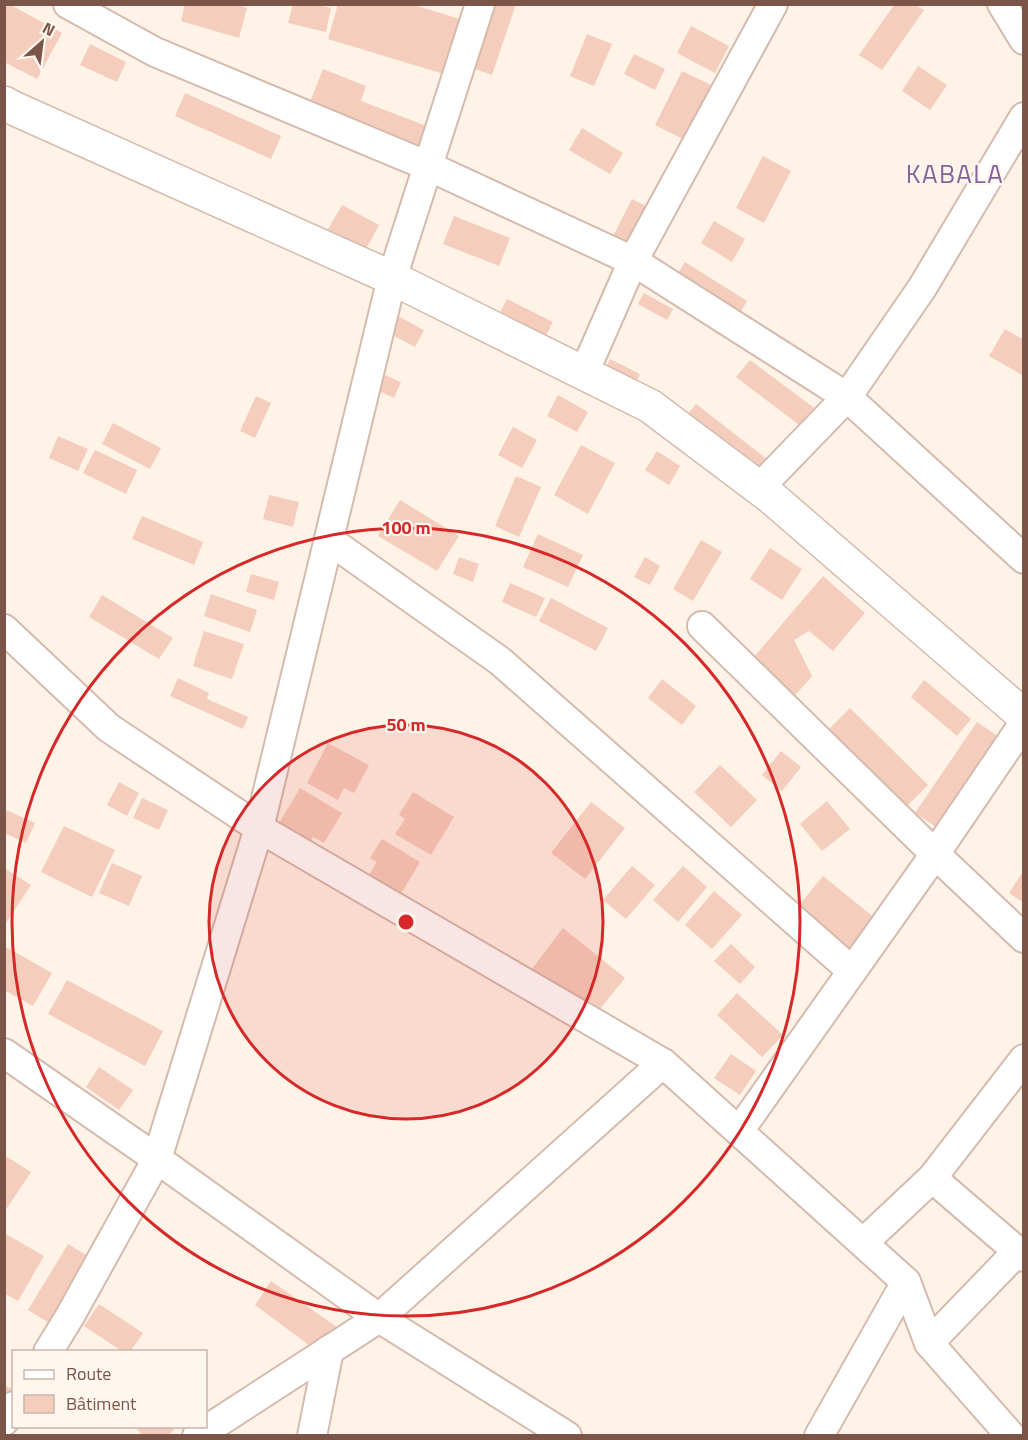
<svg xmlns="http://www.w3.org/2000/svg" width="1028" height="1440" font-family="'Titillium Web',sans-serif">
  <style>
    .building { fill: #f5cdbc }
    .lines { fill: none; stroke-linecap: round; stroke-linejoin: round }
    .minor-casing { stroke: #d4bbae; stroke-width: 32 }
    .tertiary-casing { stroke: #d4bbae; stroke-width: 36 }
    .minor { stroke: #fff; stroke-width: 28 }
    .tertiary { stroke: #fff; stroke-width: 33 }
    .ring { fill: none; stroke: #d62828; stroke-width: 3 }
    .labels { text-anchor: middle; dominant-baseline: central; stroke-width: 4.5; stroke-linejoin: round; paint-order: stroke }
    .quarter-label { font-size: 26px; letter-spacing: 1.5px; fill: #85649d; stroke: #fff7ee }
    .centre { fill: #d62828; stroke: #fff7ee; stroke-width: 3 }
    .ring-label { font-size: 18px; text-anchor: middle; font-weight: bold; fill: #d62828; stroke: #fff7ee; stroke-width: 4.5; stroke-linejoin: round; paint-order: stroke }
  </style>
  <rect width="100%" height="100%" fill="#fef3e6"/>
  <!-- building -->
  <g class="building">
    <polygon points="4,4 9,4 62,33 37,79 4,62"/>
    <polygon points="185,4 235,4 247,8 239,38 181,21"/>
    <polygon points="293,4 316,4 331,8 326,32 288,23"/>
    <polygon points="338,4 411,4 463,20 447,75 328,39"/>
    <polygon points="491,4 516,4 492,75 470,67"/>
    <polygon points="894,5 915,5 924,10 882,70 859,55"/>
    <polygon points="691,26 729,46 715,73 677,53"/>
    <polygon points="587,34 612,44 594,86 570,76"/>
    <polygon points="90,44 126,62 117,82 80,65"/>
    <polygon points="634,54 665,69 655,90 624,74"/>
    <polygon points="918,66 947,85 930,110 902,91"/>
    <polygon points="323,69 366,86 361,101 432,128 418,163 303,119"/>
    <polygon points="682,71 713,86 687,141 655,125"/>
    <polygon points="185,93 281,136 271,159 175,116"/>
    <polygon points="582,128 623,153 610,174 569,150"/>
    <polygon points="763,156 791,171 764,223 736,208"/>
    <polygon points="632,199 654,210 631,255 609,244"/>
    <polygon points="342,205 379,225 365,251 327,231"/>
    <polygon points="454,216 510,238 499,266 443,244"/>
    <polygon points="714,221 745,239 732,262 701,243"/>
    <polygon points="685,262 747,301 736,319 674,280"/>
    <polygon points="644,293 673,309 667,320 638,304"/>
    <polygon points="507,299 553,322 543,341 497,318"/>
    <polygon points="396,315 424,330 415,347 387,332"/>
    <polygon points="1005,329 1024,340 1024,376 989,356"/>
    <polygon points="610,359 640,374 632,391 602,376"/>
    <polygon points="750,360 821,413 807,431 736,377"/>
    <polygon points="378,372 401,382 394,398 372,388"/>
    <polygon points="558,395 588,412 577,432 547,416"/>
    <polygon points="256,396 271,403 255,438 240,431"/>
    <polygon points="696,404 772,463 759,480 683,420"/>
    <polygon points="113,423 161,448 150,469 102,444"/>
    <polygon points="513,427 537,440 522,468 498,455"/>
    <polygon points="58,436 88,449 78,471 49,458"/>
    <polygon points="581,445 615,463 588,514 554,495"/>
    <polygon points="95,450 137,470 126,494 83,473"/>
    <polygon points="657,451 680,466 669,485 645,470"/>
    <polygon points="516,476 541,487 519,537 495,526"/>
    <polygon points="269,495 299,502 293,527 263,519"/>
    <polygon points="400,500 459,536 437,571 378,536"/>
    <polygon points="142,516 203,542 194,565 132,539"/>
    <polygon points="538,534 583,555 568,587 523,567"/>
    <polygon points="701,540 722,552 693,601 673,589"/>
    <polygon points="770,548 802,569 782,600 750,579"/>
    <polygon points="459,557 479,564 473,582 453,574"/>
    <polygon points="645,557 660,566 650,585 634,577"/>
    <polygon points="251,574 279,582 274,600 246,592"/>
    <polygon points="823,576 865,613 833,651 809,631 794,640 812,676 790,701 748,664"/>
    <polygon points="510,583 545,598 536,617 502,602"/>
    <polygon points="211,594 257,610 250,632 204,616"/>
    <polygon points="102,595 173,638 159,659 89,617"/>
    <polygon points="551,598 608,628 596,651 539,621"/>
    <polygon points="204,631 244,644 232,679 193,666"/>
    <polygon points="178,678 209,693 207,699 248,717 243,729 170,696"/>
    <polygon points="662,679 696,706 682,725 648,698"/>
    <polygon points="924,680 971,719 957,736 911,697"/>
    <polygon points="850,708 928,785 904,809 826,732"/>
    <polygon points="977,722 1005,741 944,832 915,813"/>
    <polygon points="328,743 369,765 354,793 344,788 338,800 307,783"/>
    <polygon points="781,751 801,767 782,791 762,775"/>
    <polygon points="720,765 757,800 731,827 694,792"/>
    <polygon points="119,782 139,793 127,816 107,805"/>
    <polygon points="300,788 342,813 324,843 313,837 308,846 276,828"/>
    <polygon points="413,792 454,817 431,855 395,834 405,819 399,815"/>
    <polygon points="142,798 168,810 159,830 133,818"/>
    <polygon points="827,801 850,829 822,851 800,824"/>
    <polygon points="591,802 625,828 585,879 551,853"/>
    <polygon points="4,809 35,823 26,843 4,833"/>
    <polygon points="64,826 115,850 92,897 41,872"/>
    <polygon points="382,839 420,862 399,897 367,878 377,862 370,858"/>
    <polygon points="112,863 142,876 129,906 99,893"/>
    <polygon points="632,866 655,885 626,919 603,900"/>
    <polygon points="683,866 707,887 678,922 653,900"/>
    <polygon points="4,868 31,885 6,923 4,922"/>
    <polygon points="1024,870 1024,903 1009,893"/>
    <polygon points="823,876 876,919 845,958 791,915"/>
    <polygon points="714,891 742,915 712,949 685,925"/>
    <polygon points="563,928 625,978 591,1020 528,974"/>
    <polygon points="731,944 755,967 740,984 714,961"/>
    <polygon points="4,946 52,973 33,1006 4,990"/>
    <polygon points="67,980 163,1031 145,1066 48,1014"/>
    <polygon points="737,993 783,1035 762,1057 717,1015"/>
    <polygon points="731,1054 756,1071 740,1095 714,1078"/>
    <polygon points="99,1067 133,1090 119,1110 86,1087"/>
    <polygon points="4,1155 31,1172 7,1208 4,1206"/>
    <polygon points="4,1233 44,1256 18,1301 4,1293"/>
    <polygon points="68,1244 94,1260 54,1326 28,1310"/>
    <polygon points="271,1281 341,1330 313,1348 255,1305"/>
    <polygon points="99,1304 143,1333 130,1352 123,1352 84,1326"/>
    <polygon points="4,1385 14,1390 14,1397 4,1412"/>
    <polygon points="139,1426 177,1426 168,1436 143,1436 137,1429"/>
  </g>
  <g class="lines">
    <!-- minor casing -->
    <g class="minor-casing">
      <g id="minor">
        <polyline points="68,4 155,52 428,166 633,261 847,397 1024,559"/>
        <polyline points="1002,4 1024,40"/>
        <polyline points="584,373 633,261 773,4"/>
        <polyline points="759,488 847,397 922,288 1024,117"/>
        <polyline points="329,540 500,661 852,971"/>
        <polyline points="702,626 935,854 1024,938"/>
        <polyline points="4,629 109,728 259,828 663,1063 906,1282 929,1343 1011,1436"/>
        <polyline points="4,1053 157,1159 379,1318 567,1436"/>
        <polyline points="739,1131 935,854 1024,723"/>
        <polyline points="932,1178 1024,1257"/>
        <polyline points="863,1243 932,1178 1024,1059"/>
        <polyline points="929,1343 1017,1252"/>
        <polyline points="48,1352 70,1316 157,1159 259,828 392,278 480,4"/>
        <polyline points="4,1421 14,1406"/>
        <polyline points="197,1436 379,1318 663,1063"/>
        <polyline points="312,1436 329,1350"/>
        <polyline points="819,1436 906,1282"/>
      </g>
    </g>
    <!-- tertiary casing -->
    <g class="tertiary-casing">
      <polyline id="tertiary" points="4,103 11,107 392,278 650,406 771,497 1024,716"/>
    </g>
    <!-- minor -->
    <use href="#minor" class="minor"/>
    <!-- tertiary -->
    <use href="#tertiary" class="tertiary"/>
  </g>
  <!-- distance rings -->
  <circle cx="406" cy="922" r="197" fill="#d62828" fill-opacity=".12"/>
  <g class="ring">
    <circle cx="406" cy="922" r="197"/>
    <circle cx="406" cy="922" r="394"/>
  </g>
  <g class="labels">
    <!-- quarter labels -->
    <g class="quarter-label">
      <text x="955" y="173">KABALA</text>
    </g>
  </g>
  <circle cx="406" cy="922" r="9" class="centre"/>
  <g class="ring-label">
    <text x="406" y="534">100 m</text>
    <text x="406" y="731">50 m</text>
  </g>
  <!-- border -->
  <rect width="1028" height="1440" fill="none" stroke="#7a5548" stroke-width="12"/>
  <!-- legend -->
  <rect x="12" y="1350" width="195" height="78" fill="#fff7ee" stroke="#cab6ac" stroke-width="1.5"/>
  <rect x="24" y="1370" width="30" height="9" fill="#ffffff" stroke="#cab6ac" stroke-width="1.5"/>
  <text x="66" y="1380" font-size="18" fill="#7a5548">Route</text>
  <rect x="24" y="1395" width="30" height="18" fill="#f5cdbc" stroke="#cab6ac" stroke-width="1.5"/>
  <text x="66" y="1410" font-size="18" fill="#7a5548">Bâtiment</text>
  <!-- north arrow -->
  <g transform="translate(42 42) rotate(28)" stroke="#fff7ee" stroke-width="4.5" paint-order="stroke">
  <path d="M0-4.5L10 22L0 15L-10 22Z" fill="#7a5548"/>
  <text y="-9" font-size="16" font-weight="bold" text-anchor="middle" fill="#7a5548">N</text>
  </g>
</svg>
